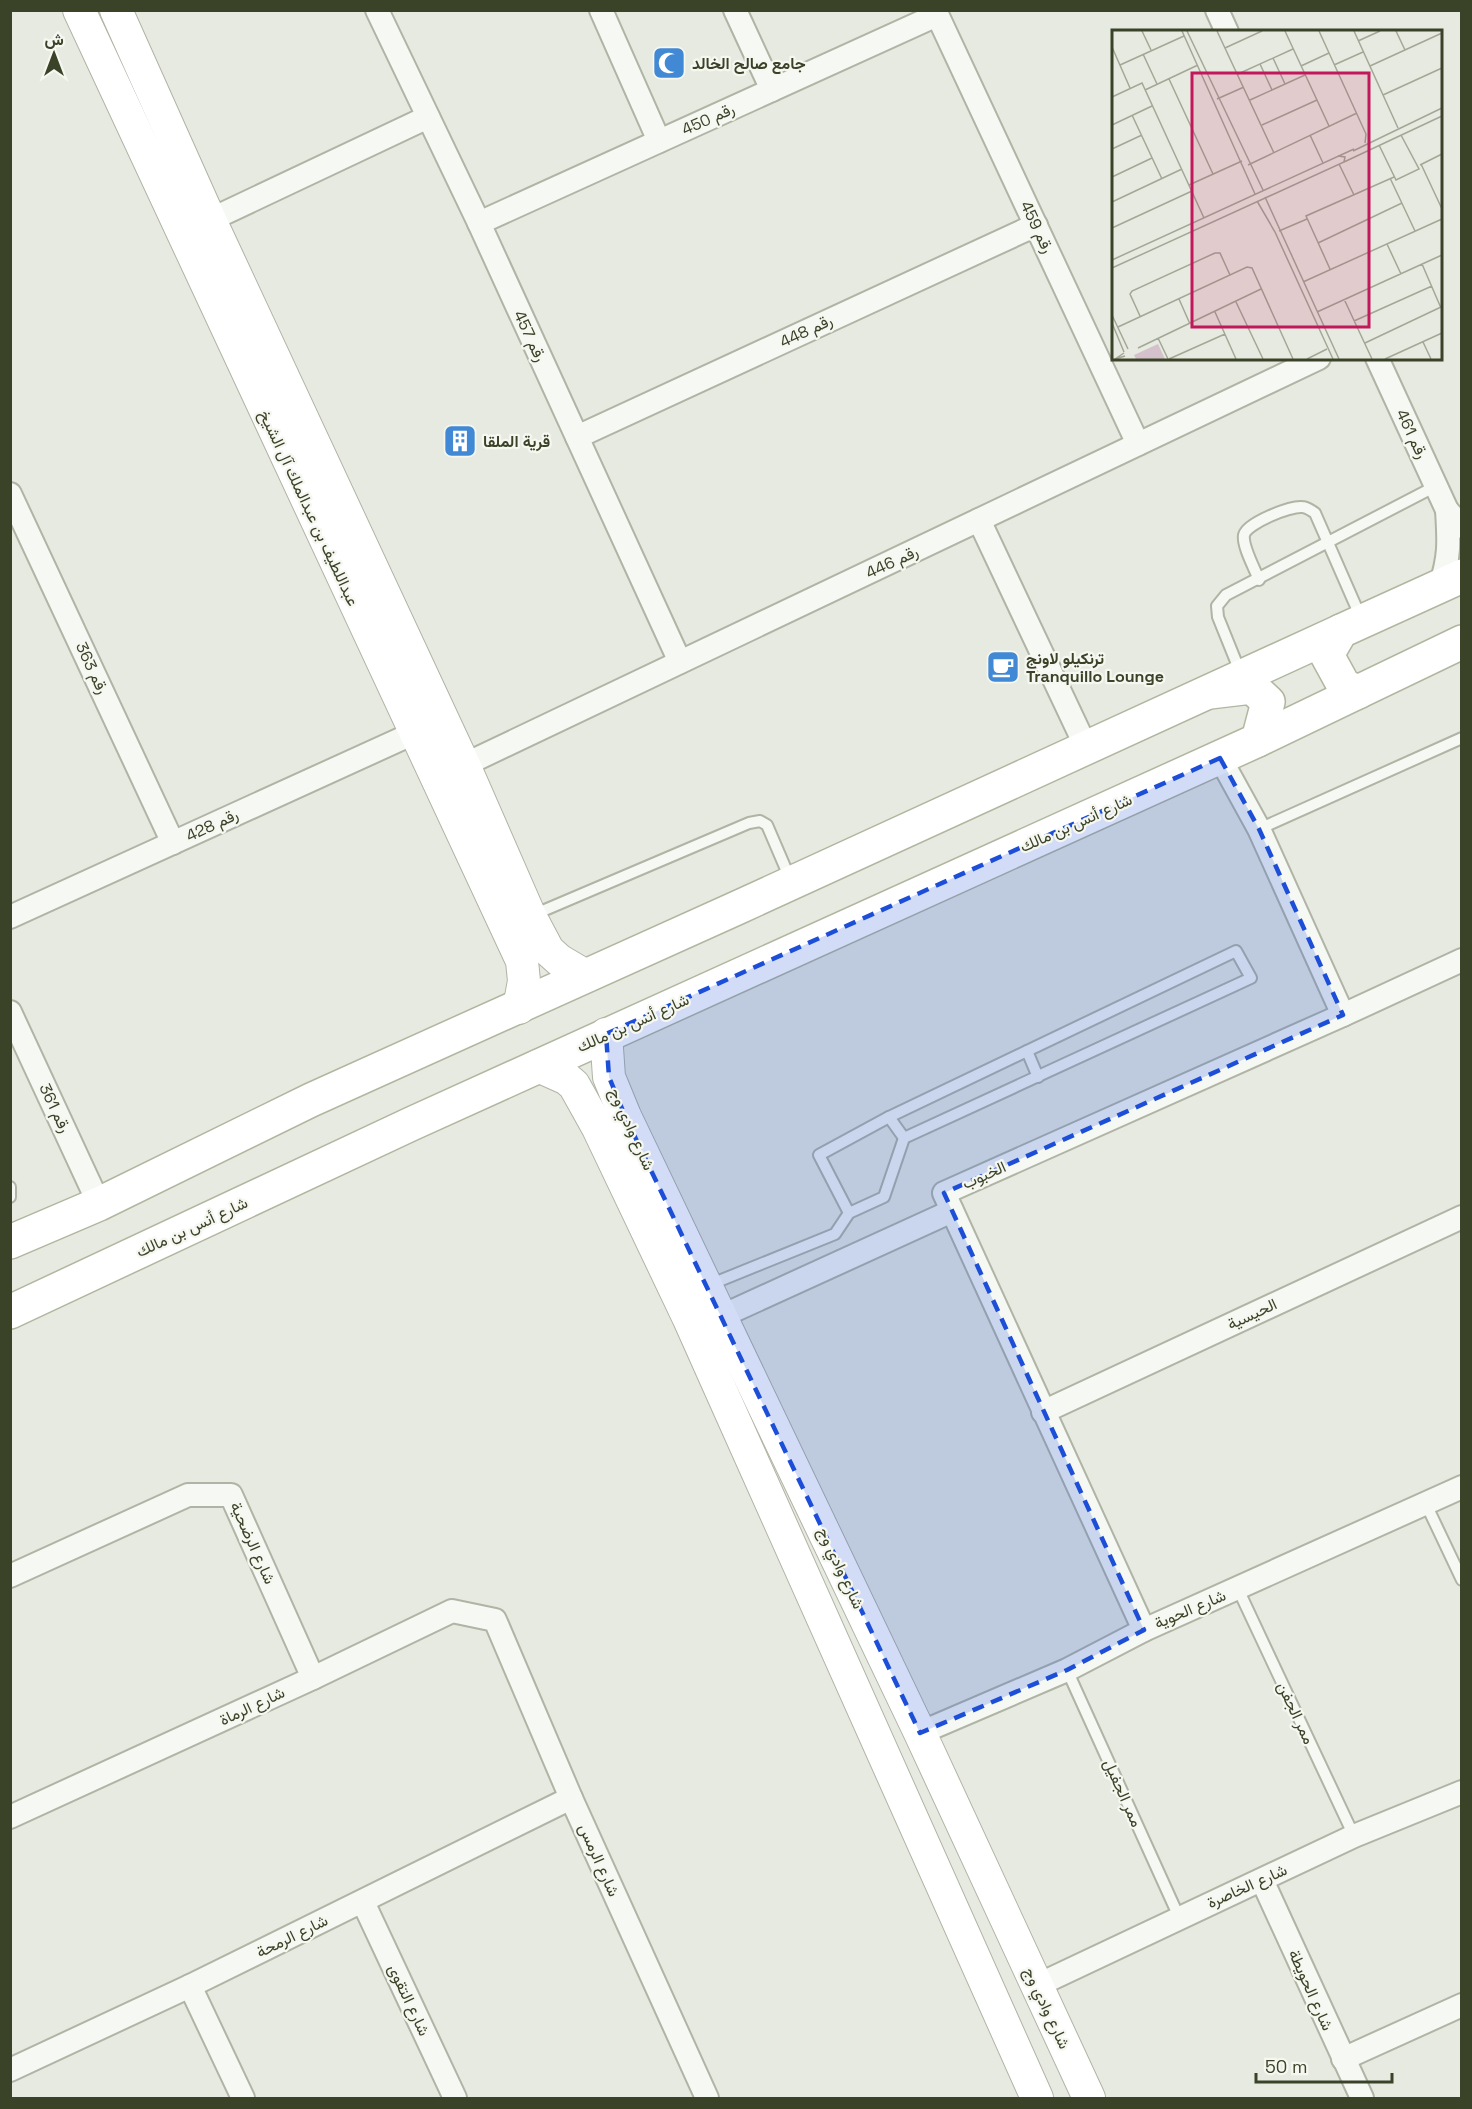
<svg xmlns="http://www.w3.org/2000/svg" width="1472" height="2109" font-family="'Space Grotesk',Vazirmatn,sans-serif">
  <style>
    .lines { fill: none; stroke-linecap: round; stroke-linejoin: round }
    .lane-casing { stroke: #b0b4a5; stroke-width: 14 }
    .street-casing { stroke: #b0b4a5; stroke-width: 26 }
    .secondary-casing { stroke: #b0b4a5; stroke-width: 34 }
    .primary-casing { stroke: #b0b69f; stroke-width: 36 }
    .lane { stroke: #f6f8f3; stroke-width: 10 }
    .street { stroke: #f6f8f3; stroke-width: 22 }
    .secondary { stroke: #fff; stroke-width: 32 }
    .primary { stroke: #fff; stroke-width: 33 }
    .marked { fill: #1d4ed8; fill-opacity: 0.2; stroke: #1d4ed8; stroke-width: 4.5; stroke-dasharray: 12 8; stroke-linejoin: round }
    .labels { text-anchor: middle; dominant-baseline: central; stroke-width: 4.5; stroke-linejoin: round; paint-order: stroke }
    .poi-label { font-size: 16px; font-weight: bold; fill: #3a4228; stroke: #f5f7f0; text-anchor: start }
    .street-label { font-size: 16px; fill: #3a4228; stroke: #f5f7f0 }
    .inset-road { fill: none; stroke: #a2a796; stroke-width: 1.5 }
    .view { fill: #c2185b; fill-opacity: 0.15; stroke: #c2185b; stroke-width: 3 }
    .inset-edge { fill: none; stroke: #3a4228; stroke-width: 3 }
  </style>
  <rect width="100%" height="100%" fill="#e7eae0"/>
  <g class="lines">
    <!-- lane casing -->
    <g class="lane-casing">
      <g id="lane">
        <path d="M1259,580C1255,569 1242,546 1244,535C1247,523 1290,506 1302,507C1307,507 1310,510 1315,513L1361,618"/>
        <polyline points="1241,674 1218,617 1217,606 1226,595 1436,486"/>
        <polyline points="1259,829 1462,738"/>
        <polyline points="533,915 749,823 760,821 767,825 791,881"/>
        <polyline points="1027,1051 1038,1077"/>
        <polyline points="889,1117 904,1138"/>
        <polyline points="10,1187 10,1197"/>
        <polyline points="709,1285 835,1234 849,1213 884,1197 904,1138 1251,978 1236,951 889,1117 819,1155 849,1213"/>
        <polyline points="1425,1502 1462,1580"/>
        <polyline points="1238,1589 1354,1836"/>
        <polyline points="1067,1670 1179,1917"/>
      </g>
    </g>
    <!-- street casing -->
    <g class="street-casing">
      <g id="street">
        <polyline points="377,10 479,223 680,662"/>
        <polyline points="601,10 659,141"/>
        <polyline points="735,10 772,90"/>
        <polyline points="935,10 1138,444"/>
        <polyline points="1217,10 1227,32"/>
        <polyline points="210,220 428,117"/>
        <polyline points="479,223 937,15"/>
        <polyline points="1377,358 1447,510 1462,527"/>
        <polyline points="577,437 1036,225"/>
        <polyline points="10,494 173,843"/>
        <polyline points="979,520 1087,749"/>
        <path d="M1440,587C1450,556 1449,542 1447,510"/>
        <polyline points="1220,758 1259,829 1343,1015"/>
        <polyline points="464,765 1319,358"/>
        <polyline points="10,917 414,733"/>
        <polyline points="10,1012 99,1204"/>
        <polyline points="722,1316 952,1211"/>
        <polyline points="1043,1412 1462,1217"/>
        <polyline points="10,1576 188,1495 231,1495 313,1678"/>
        <polyline points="1144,1630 944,1193 1343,1015 1462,960"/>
        <polyline points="920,1733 1067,1670 1144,1630 1462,1487"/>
        <polyline points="10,1817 313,1678 452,1611 495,1620 571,1798 707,2098"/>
        <polyline points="1262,1880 1362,2098"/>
        <polyline points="363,1902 455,2098"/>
        <polyline points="190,1986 243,2098"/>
        <polyline points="1036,1986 1354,1836 1462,1792"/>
        <polyline points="1343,2059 1462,2005"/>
        <polyline points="10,2070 190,1986 571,1798"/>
      </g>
    </g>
    <!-- secondary casing -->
    <g class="secondary-casing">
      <g id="secondary">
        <polyline points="79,10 522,961 524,981 519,1008"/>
        <polyline points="116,10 210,220 464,765 530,916 548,950 559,960 586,976"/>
        <polyline points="606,1034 609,1077 625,1116 920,1733 1089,2098"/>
        <polyline points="538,1066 567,1079 574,1085 598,1128 689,1319 1037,2098"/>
      </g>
    </g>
    <!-- primary casing -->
    <g class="primary-casing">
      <g id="primary">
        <polyline points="1358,692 1344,686 1327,655 1341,631 1462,576"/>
        <polyline points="1258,740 1462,642"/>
        <polyline points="10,1242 99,1204 311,1100 739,907 1341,631"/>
        <polyline points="10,1312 411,1124 1258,740 1268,702 1252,687 1210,692"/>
      </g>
    </g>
    <!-- lane -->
    <use href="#lane" class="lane"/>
    <!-- street -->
    <use href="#street" class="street"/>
    <!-- secondary -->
    <use href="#secondary" class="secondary"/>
    <!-- primary -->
    <use href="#primary" class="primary"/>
  </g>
  <!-- marked area -->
  <path class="marked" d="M1220,758L1259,829L1343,1015L944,1193L1144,1630L1067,1670L920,1733L625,1116L609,1077L606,1034Z"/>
  <!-- icons -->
  <defs>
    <g id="mosque-square" transform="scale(1.725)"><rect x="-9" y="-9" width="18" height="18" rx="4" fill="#4189d4" stroke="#f5f7f0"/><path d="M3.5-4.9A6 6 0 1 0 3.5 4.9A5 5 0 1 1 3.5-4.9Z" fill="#fff"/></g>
    <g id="building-square" transform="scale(1.725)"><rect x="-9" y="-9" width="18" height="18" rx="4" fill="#4189d4" stroke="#f5f7f0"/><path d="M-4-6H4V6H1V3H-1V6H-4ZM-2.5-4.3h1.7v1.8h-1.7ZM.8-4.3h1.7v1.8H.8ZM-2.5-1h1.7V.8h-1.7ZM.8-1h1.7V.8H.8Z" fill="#fff"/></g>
    <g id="cafe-square" transform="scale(1.725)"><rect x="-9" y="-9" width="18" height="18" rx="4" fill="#4189d4" stroke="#f5f7f0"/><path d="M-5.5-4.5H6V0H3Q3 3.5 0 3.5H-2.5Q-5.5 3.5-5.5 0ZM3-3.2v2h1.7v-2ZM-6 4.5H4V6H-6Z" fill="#fff"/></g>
  </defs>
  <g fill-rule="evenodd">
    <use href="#mosque-square" x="669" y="63"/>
    <use href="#building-square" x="460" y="441"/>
    <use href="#cafe-square" x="1003" y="667"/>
  </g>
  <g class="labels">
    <!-- poi labels -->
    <g class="poi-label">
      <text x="692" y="63">جامع صالح الخالد</text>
      <text x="483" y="441">قرية الملقا</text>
      <text x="1026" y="658">ترنكيلو لاونج<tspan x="1026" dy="18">Tranquillo Lounge</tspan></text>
    </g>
    <!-- street labels -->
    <g class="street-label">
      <text transform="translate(708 119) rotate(-24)">رقم 450</text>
      <text transform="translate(1037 227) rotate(65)">رقم 459</text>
      <text transform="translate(806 331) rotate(-25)">رقم 448</text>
      <text transform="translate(530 336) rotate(65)">رقم 457</text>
      <text transform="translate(1412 434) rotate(65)">رقم 461</text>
      <text transform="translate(309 508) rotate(65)">عبداللطيف بن عبدالملك آل الشيخ</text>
      <text transform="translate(892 562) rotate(-25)">رقم 446</text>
      <text transform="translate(92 668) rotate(65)">رقم 363</text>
      <text transform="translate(1076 823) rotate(-24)">شارع أنس بن مالك</text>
      <text transform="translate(212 825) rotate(-25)">رقم 428</text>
      <text transform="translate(633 1023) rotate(-24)">شارع أنس بن مالك</text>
      <text transform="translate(55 1108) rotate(65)">رقم 361</text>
      <text transform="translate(632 1129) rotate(66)">شارع وادي وج</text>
      <text transform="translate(984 1175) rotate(-24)">الخبوب</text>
      <text transform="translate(192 1227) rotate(-25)">شارع أنس بن مالك</text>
      <text transform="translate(1252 1314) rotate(-25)">الحيسية</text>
      <text transform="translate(253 1543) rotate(66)">شارع الرضحية</text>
      <text transform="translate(841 1568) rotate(65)">شارع وادي وج</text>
      <text transform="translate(1190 1609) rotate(-23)">شارع الحوية</text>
      <text transform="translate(252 1706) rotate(-25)">شارع الرماة</text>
      <text transform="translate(1296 1713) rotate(65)">ممر الجفن</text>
      <text transform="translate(1123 1793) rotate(66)">ممر الجفيل</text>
      <text transform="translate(599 1860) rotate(66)">شارع الرمس</text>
      <text transform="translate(1247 1886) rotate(-24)">شارع الخاصرة</text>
      <text transform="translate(292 1936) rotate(-26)">شارع الرمحة</text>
      <text transform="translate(1311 1990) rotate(66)">شارع الحويطة</text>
      <text transform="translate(409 2000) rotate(65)">شارع التقوى</text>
      <text transform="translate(1047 2008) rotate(65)">شارع وادي وج</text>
    </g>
  </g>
  <!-- overview -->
  <g transform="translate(1112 30)">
    <rect width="330" height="330" fill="#e7eae0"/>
    <path d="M46,314L53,329H24L22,325Z" fill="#d4c1cc"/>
    <path class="inset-road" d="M30,1L39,20M70,1L143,164M75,1L151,160M105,1L162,123M173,1L217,96M207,1L254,104L253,113M242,1L286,98M284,1L293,20M246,11L268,1M0,17L18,58M113,18L150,1M31,24L45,54M161,28L173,54M148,34L160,60M8,35L72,6M222,35L251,22M189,36L217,23M258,36L330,3M126,44L181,19M57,49L101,144M33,60L86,35M271,65L330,38M0,67L30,53L92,188M105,69L132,57M138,70L193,45M20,85L50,149M0,95L40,76M150,95L205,70M198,105L211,133M267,115L284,150L307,139L289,105M0,119L30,105M241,121L330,78M232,132L330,86M227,134L242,165M309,134L330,179M136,135L245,83M308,135L330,124M0,147L40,128M278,148L303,201M77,155L130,131M153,167L227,329M145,171L163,202L221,329M0,172L70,139M0,198L80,161M167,201L195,189M206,213L290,173M275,214L289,244M0,230L242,119M310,234L329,278M0,238L232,132L233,127L226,126M218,239L194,186L282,147M191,252L330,189M67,269L78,294M232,269L260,329M124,272L151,329M103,282L124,329M205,282L330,225M0,285L16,319M28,286L18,264L20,261L103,223H108L118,245M242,291L320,256M0,293L12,322M6,297L135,237L140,238L181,329M46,308L56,329M311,312L319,329M253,313L329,277M26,318L149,259M12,323L3,329L13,326M57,329L113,304M195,329L215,319M273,329L330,303"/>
    <path class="view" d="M80,43H257V297H80Z"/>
    <rect width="330" height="330" class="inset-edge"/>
  </g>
  <!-- border -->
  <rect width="1472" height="2109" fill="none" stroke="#3a4228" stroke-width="24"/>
  <!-- north arrow -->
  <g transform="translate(54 54)" stroke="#f5f7f0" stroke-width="4.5" paint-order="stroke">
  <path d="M0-4.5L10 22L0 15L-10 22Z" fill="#3a4228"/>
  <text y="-9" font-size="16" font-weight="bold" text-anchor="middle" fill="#3a4228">ش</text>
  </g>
  <!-- scale -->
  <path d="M1256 2073v9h136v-9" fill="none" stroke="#3a4228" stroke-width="3"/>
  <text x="1265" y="2073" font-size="18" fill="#3a4228" stroke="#f5f7f0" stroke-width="4.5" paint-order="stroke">50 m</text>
</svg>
